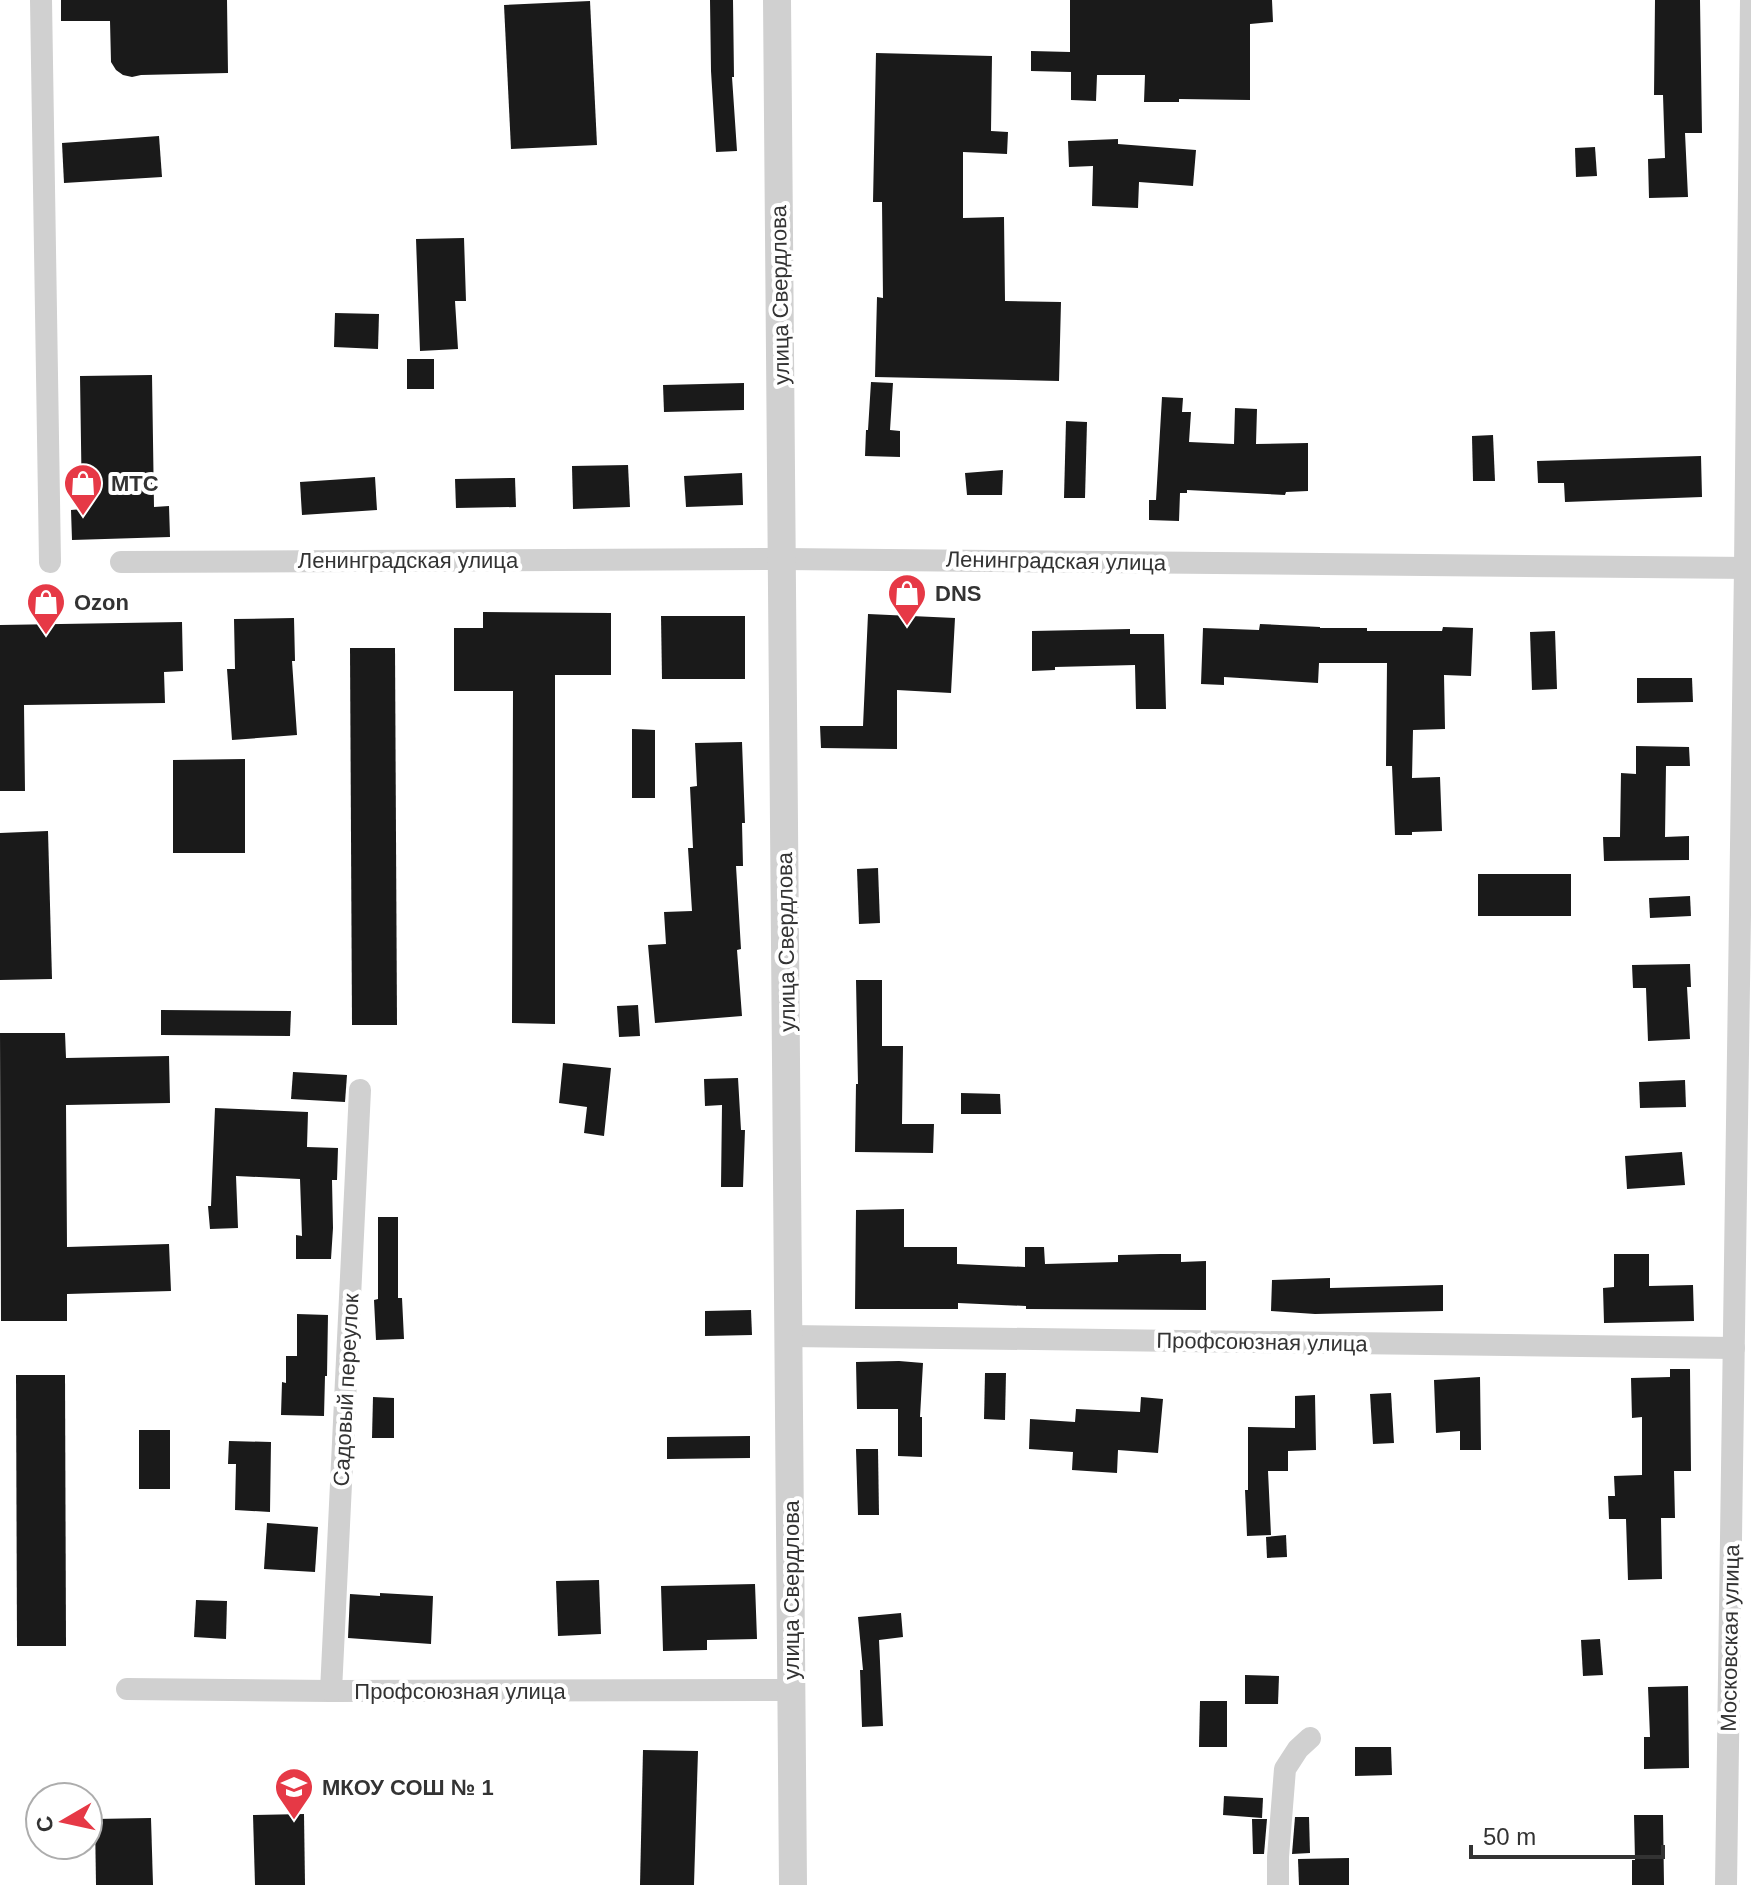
<svg xmlns="http://www.w3.org/2000/svg" width="1751" height="1885" font-family="Helvetica,sans-serif">
  <style>
    .building { fill: #1a1a1a }
    .lines { fill: none; stroke-linecap: round; stroke-linejoin: round }
    .minor { stroke: #d0d0d0; stroke-width: 22 }
    .tertiary { stroke: #d0d0d0; stroke-width: 28 }
    .labels { text-anchor: middle; dominant-baseline: central; stroke-width: 8; stroke-linejoin: round; paint-order: stroke }
    .street-label { font-size: 22px; fill: #333; stroke: #fff }
    .poi-label { font-size: 22px; font-weight: bold; fill: #333; stroke: #fff; text-anchor: start }
  </style>
  <rect width="100%" height="100%" fill="#fff"/>
  <!-- building -->
  <g class="building">
    <polygon points="61,0 227,0 228,73 141,75 132,77 123,75 116,70 111,62 110,21 61,21"/>
    <polygon points="710,0 733,0 734,77 732,77 737,151 716,152 711,71"/>
    <polygon points="1070,0 1272,0 1273,22 1250,24 1250,100 1179,99 1179,102 1144,102 1145,75 1097,75 1096,101 1071,100 1071,72 1031,71 1031,51 1070,52"/>
    <polygon points="1655,0 1700,0 1702,133 1685,133 1688,197 1649,198 1648,159 1665,158 1663,95 1654,95"/>
    <polygon points="590,1 597,145 511,149 504,5"/>
    <polygon points="876,53 992,56 991,131 1008,132 1007,154 963,152 963,218 1004,217 1005,301 1061,302 1059,381 875,377 877,297 883,298 882,202 873,202"/>
    <polygon points="159,136 162,177 64,183 62,143"/>
    <polygon points="1118,139 1118,144 1196,150 1193,186 1139,182 1138,208 1092,206 1093,166 1069,167 1068,141"/>
    <polygon points="1595,147 1597,176 1576,177 1575,148"/>
    <polygon points="464,238 466,301 455,301 458,349 420,351 416,239"/>
    <polygon points="335,313 379,314 378,349 334,347"/>
    <rect x="407" y="359" width="27" height="30"/>
    <polygon points="152,375 154,507 169,506 170,537 72,540 71,510 82,509 80,376"/>
    <polygon points="871,382 893,383 890,430 900,431 900,457 865,456 866,430 868,430"/>
    <polygon points="744,383 744,410 664,412 663,385"/>
    <polygon points="1162,397 1183,398 1182,412 1191,412 1189,442 1234,444 1235,408 1257,409 1256,444 1308,443 1308,491 1286,492 1285,495 1187,490 1187,493 1180,493 1179,521 1149,520 1149,500 1156,500"/>
    <polygon points="1066,421 1087,422 1085,498 1064,498"/>
    <polygon points="1493,435 1495,481 1473,481 1472,436"/>
    <polygon points="1701,456 1702,497 1565,502 1564,483 1538,483 1537,461"/>
    <polygon points="628,465 630,507 573,509 572,466"/>
    <polygon points="1003,470 1002,495 967,495 965,473"/>
    <polygon points="742,473 743,505 686,507 684,476"/>
    <polygon points="375,477 377,510 302,515 300,482"/>
    <polygon points="515,478 516,507 456,508 455,479"/>
    <polygon points="483,612 611,613 611,675 555,675 555,1024 512,1023 513,691 454,691 454,628 483,628"/>
    <polygon points="868,614 955,618 951,693 897,690 897,749 821,748 820,726 863,726"/>
    <polygon points="661,616 745,616 745,679 662,679"/>
    <polygon points="294,618 295,661 292,661 297,735 232,740 227,669 235,669 234,619"/>
    <polygon points="182,622 183,671 164,672 165,703 24,705 25,791 0,791 0,625"/>
    <polygon points="1260,624 1320,627 1320,628 1367,628 1367,631 1442,631 1443,627 1473,628 1471,676 1444,675 1445,729 1413,730 1412,778 1440,777 1442,831 1412,832 1412,835 1395,835 1392,766 1386,766 1387,663 1319,663 1318,683 1224,677 1224,685 1201,684 1203,628 1259,630"/>
    <polygon points="1130,629 1130,634 1164,634 1166,709 1136,709 1135,665 1055,667 1055,670 1032,671 1032,631"/>
    <polygon points="1555,631 1557,689 1532,690 1530,632"/>
    <polygon points="350,648 395,648 397,1025 352,1025"/>
    <polygon points="1637,678 1692,678 1693,702 1637,703"/>
    <polygon points="632,729 655,730 655,798 632,798"/>
    <polygon points="742,742 745,823 742,823 743,866 736,866 741,949 737,950 742,1016 655,1023 648,945 666,944 664,912 692,911 688,848 693,848 690,787 697,786 695,743"/>
    <polygon points="1636,746 1689,747 1690,766 1666,766 1665,837 1689,836 1689,860 1604,861 1603,837 1620,837 1621,773 1636,774"/>
    <polygon points="245,759 245,853 173,853 173,760"/>
    <polygon points="48,831 52,979 0,980 0,833"/>
    <polygon points="878,868 880,923 859,924 857,869"/>
    <rect x="1478" y="874" width="93" height="42"/>
    <polygon points="1690,896 1691,916 1650,918 1649,898"/>
    <polygon points="1690,964 1691,987 1687,987 1690,1039 1648,1041 1646,988 1633,988 1632,965"/>
    <polygon points="856,980 882,980 882,1046 903,1046 902,1124 934,1124 933,1153 855,1152 856,1084 858,1084"/>
    <polygon points="638,1005 640,1036 619,1037 617,1006"/>
    <polygon points="161,1010 291,1011 290,1036 161,1035"/>
    <polygon points="0,1033 65,1033 66,1058 169,1056 170,1103 66,1105 67,1247 169,1244 171,1291 67,1294 67,1321 1,1321"/>
    <polygon points="563,1063 611,1068 604,1136 584,1133 587,1107 559,1103"/>
    <polygon points="293,1072 347,1075 345,1102 291,1099"/>
    <polygon points="738,1078 741,1130 745,1130 743,1187 721,1187 722,1105 705,1106 704,1079"/>
    <polygon points="1685,1080 1686,1107 1640,1108 1639,1082"/>
    <polygon points="961,1093 1000,1094 1001,1114 961,1114"/>
    <polygon points="215,1108 308,1112 307,1147 338,1148 337,1180 332,1180 333,1228 331,1259 296,1259 296,1235 302,1236 300,1179 236,1176 238,1228 210,1229 208,1206 211,1206"/>
    <polygon points="1682,1152 1685,1185 1627,1189 1625,1156"/>
    <polygon points="904,1209 904,1247 957,1247 957,1264 1025,1267 1025,1247 1044,1247 1045,1264 1118,1262 1118,1255 1160,1254 1181,1254 1181,1262 1206,1261 1206,1310 1026,1309 1026,1306 958,1303 958,1309 855,1309 856,1210"/>
    <polygon points="378,1217 398,1217 398,1298 402,1298 404,1339 376,1340 374,1300 378,1299"/>
    <polygon points="1614,1254 1649,1254 1649,1286 1693,1285 1694,1321 1604,1323 1603,1288 1614,1287"/>
    <polygon points="1330,1278 1330,1288 1443,1285 1443,1311 1315,1314 1271,1311 1272,1280"/>
    <polygon points="751,1310 752,1335 705,1336 705,1311"/>
    <polygon points="297,1314 328,1315 327,1376 325,1376 324,1416 281,1415 282,1382 286,1383 286,1356 297,1356"/>
    <polygon points="899,1361 923,1363 920,1417 922,1417 922,1457 898,1456 898,1409 857,1409 856,1362"/>
    <polygon points="1670,1369 1690,1369 1691,1471 1674,1471 1675,1518 1661,1518 1662,1579 1628,1580 1626,1519 1609,1519 1608,1496 1615,1496 1614,1476 1642,1475 1642,1417 1632,1418 1631,1378 1670,1377"/>
    <polygon points="985,1373 1006,1373 1005,1420 984,1419"/>
    <polygon points="16,1375 65,1375 66,1646 17,1646"/>
    <polygon points="1480,1377 1481,1450 1460,1450 1460,1431 1436,1433 1434,1380"/>
    <polygon points="1391,1393 1394,1443 1373,1444 1370,1394"/>
    <polygon points="1315,1395 1316,1450 1288,1451 1288,1471 1268,1471 1271,1535 1247,1536 1245,1490 1248,1490 1248,1427 1295,1428 1295,1396"/>
    <polygon points="373,1397 394,1398 394,1438 372,1438"/>
    <polygon points="1141,1397 1163,1399 1158,1453 1118,1450 1117,1473 1072,1470 1073,1452 1029,1449 1030,1419 1075,1422 1076,1409 1140,1412"/>
    <rect x="139" y="1430" width="31" height="59"/>
    <polygon points="750,1436 750,1458 667,1459 667,1437"/>
    <polygon points="229,1441 271,1442 270,1512 235,1510 236,1464 228,1464"/>
    <polygon points="856,1449 878,1449 879,1515 858,1515"/>
    <polygon points="267,1523 318,1527 315,1572 264,1569"/>
    <polygon points="1286,1535 1287,1557 1267,1558 1266,1537"/>
    <polygon points="599,1580 601,1634 558,1636 556,1581"/>
    <polygon points="755,1584 757,1639 707,1640 707,1650 663,1651 661,1586"/>
    <polygon points="380,1593 433,1596 431,1644 348,1638 350,1594 380,1596"/>
    <polygon points="196,1600 227,1601 226,1639 194,1637"/>
    <polygon points="901,1613 903,1637 879,1640 883,1726 862,1727 860,1670 863,1670 858,1617"/>
    <polygon points="1600,1639 1603,1675 1583,1676 1581,1640"/>
    <polygon points="1245,1675 1279,1676 1278,1704 1245,1704"/>
    <polygon points="1688,1686 1689,1768 1644,1769 1644,1737 1650,1737 1648,1687"/>
    <polygon points="1200,1701 1227,1701 1227,1747 1199,1747"/>
    <polygon points="1355,1747 1391,1747 1392,1775 1355,1776"/>
    <polygon points="643,1750 698,1751 694,1885 640,1885"/>
    <polygon points="1224,1796 1263,1798 1262,1818 1223,1815"/>
    <polygon points="304,1814 305,1885 255,1885 253,1815"/>
    <polygon points="1634,1815 1663,1815 1664,1885 1632,1885 1632,1860 1635,1860"/>
    <polygon points="1295,1817 1309,1817 1310,1853 1292,1854"/>
    <polygon points="151,1818 153,1885 96,1885 95,1819"/>
    <polygon points="1252,1819 1267,1819 1264,1854 1253,1854"/>
    <polygon points="1349,1858 1349,1885 1299,1885 1298,1859"/>
  </g>
  <g class="lines">
    <!-- minor -->
    <g class="minor">
      <polyline points="41,0 50,562"/>
      <polyline points="121,562 783,559 1751,568"/>
      <polyline points="790,1336 1734,1348"/>
      <polyline points="127,1689 331,1691 792,1690"/>
      <polyline points="331,1691 360,1090"/>
      <polyline points="1278,1885 1278,1857 1285,1769 1298,1749 1310,1738"/>
      <polyline points="1726,1885 1745,568 1751,0"/>
    </g>
    <!-- tertiary -->
    <polyline class="tertiary" points="777,0 793,1885"/>
  </g>
  <!-- icons -->
  <defs>
    <g id="shop-pin" transform="scale(2)"><path d="M0 17L-7.5 6A9.5 9.5 0 1 1 7.5 6Z" fill="#e63946" stroke="#fff"/><path d="M-5-2.5h2.3a2.7 3.5 0 0 1 5.4 0H5L5.5 6h-11ZM-1.5-2.5h3a1.5 2.3 0 0 0-3 0Z" fill="#fff"/></g>
    <g id="school-pin" transform="scale(2)"><path d="M0 17L-7.5 6A9.5 9.5 0 1 1 7.5 6Z" fill="#e63946" stroke="#fff"/><path d="M0-5L7-2L0 1L-7-2ZM-4 1L0 2.5L4 1V4Q0 6-4 4Z" fill="#fff"/></g>
  </defs>
  <g fill-rule="evenodd">
    <use href="#shop-pin" x="83" y="483"/>
    <use href="#shop-pin" x="907" y="593"/>
    <use href="#shop-pin" x="46" y="602"/>
    <use href="#school-pin" x="294" y="1787"/>
  </g>
  <g class="labels">
    <!-- street labels -->
    <g class="street-label">
      <text transform="translate(780 295) rotate(-91)">улица Свердлова</text>
      <text x="408" y="560">Ленинградская улица</text>
      <text transform="translate(1056 561) rotate(1)">Ленинградская улица</text>
      <text transform="translate(786 942) rotate(-91)">улица Свердлова</text>
      <text transform="translate(1262 1342) rotate(1)">Профсоюзная улица</text>
      <text transform="translate(346 1390) rotate(-87)">Садовый переулок</text>
      <text transform="translate(791 1590) rotate(-90)">улица Свердлова</text>
      <text transform="translate(1730 1638) rotate(-89)">Московская улица</text>
      <text x="460" y="1691">Профсоюзная улица</text>
    </g>
    <!-- poi labels -->
    <g class="poi-label">
      <text x="111" y="483">МТС</text>
      <text x="935" y="593">DNS</text>
      <text x="74" y="602">Ozon</text>
      <text x="322" y="1787">МКОУ СОШ № 1</text>
    </g>
  </g>
  <!-- north arrow -->
  <g transform="translate(64 1821) rotate(261)"><circle r="38" fill="#ffffff" stroke="#adadad" stroke-width="2"/>
  <path d="M0-6L14 30L0 20L-14 30Z" fill="#e63946"/>
  <text y="-12" font-size="22" font-weight="bold" text-anchor="middle" fill="#333333">С</text>
  </g>
  <!-- scale -->
  <path d="M1471 1845v12h192v-12" fill="none" stroke="#333333" stroke-width="4"/>
  <text x="1483" y="1845" font-size="24" fill="#333333" stroke="#ffffff" stroke-width="6" paint-order="stroke">50 m</text>
</svg>
